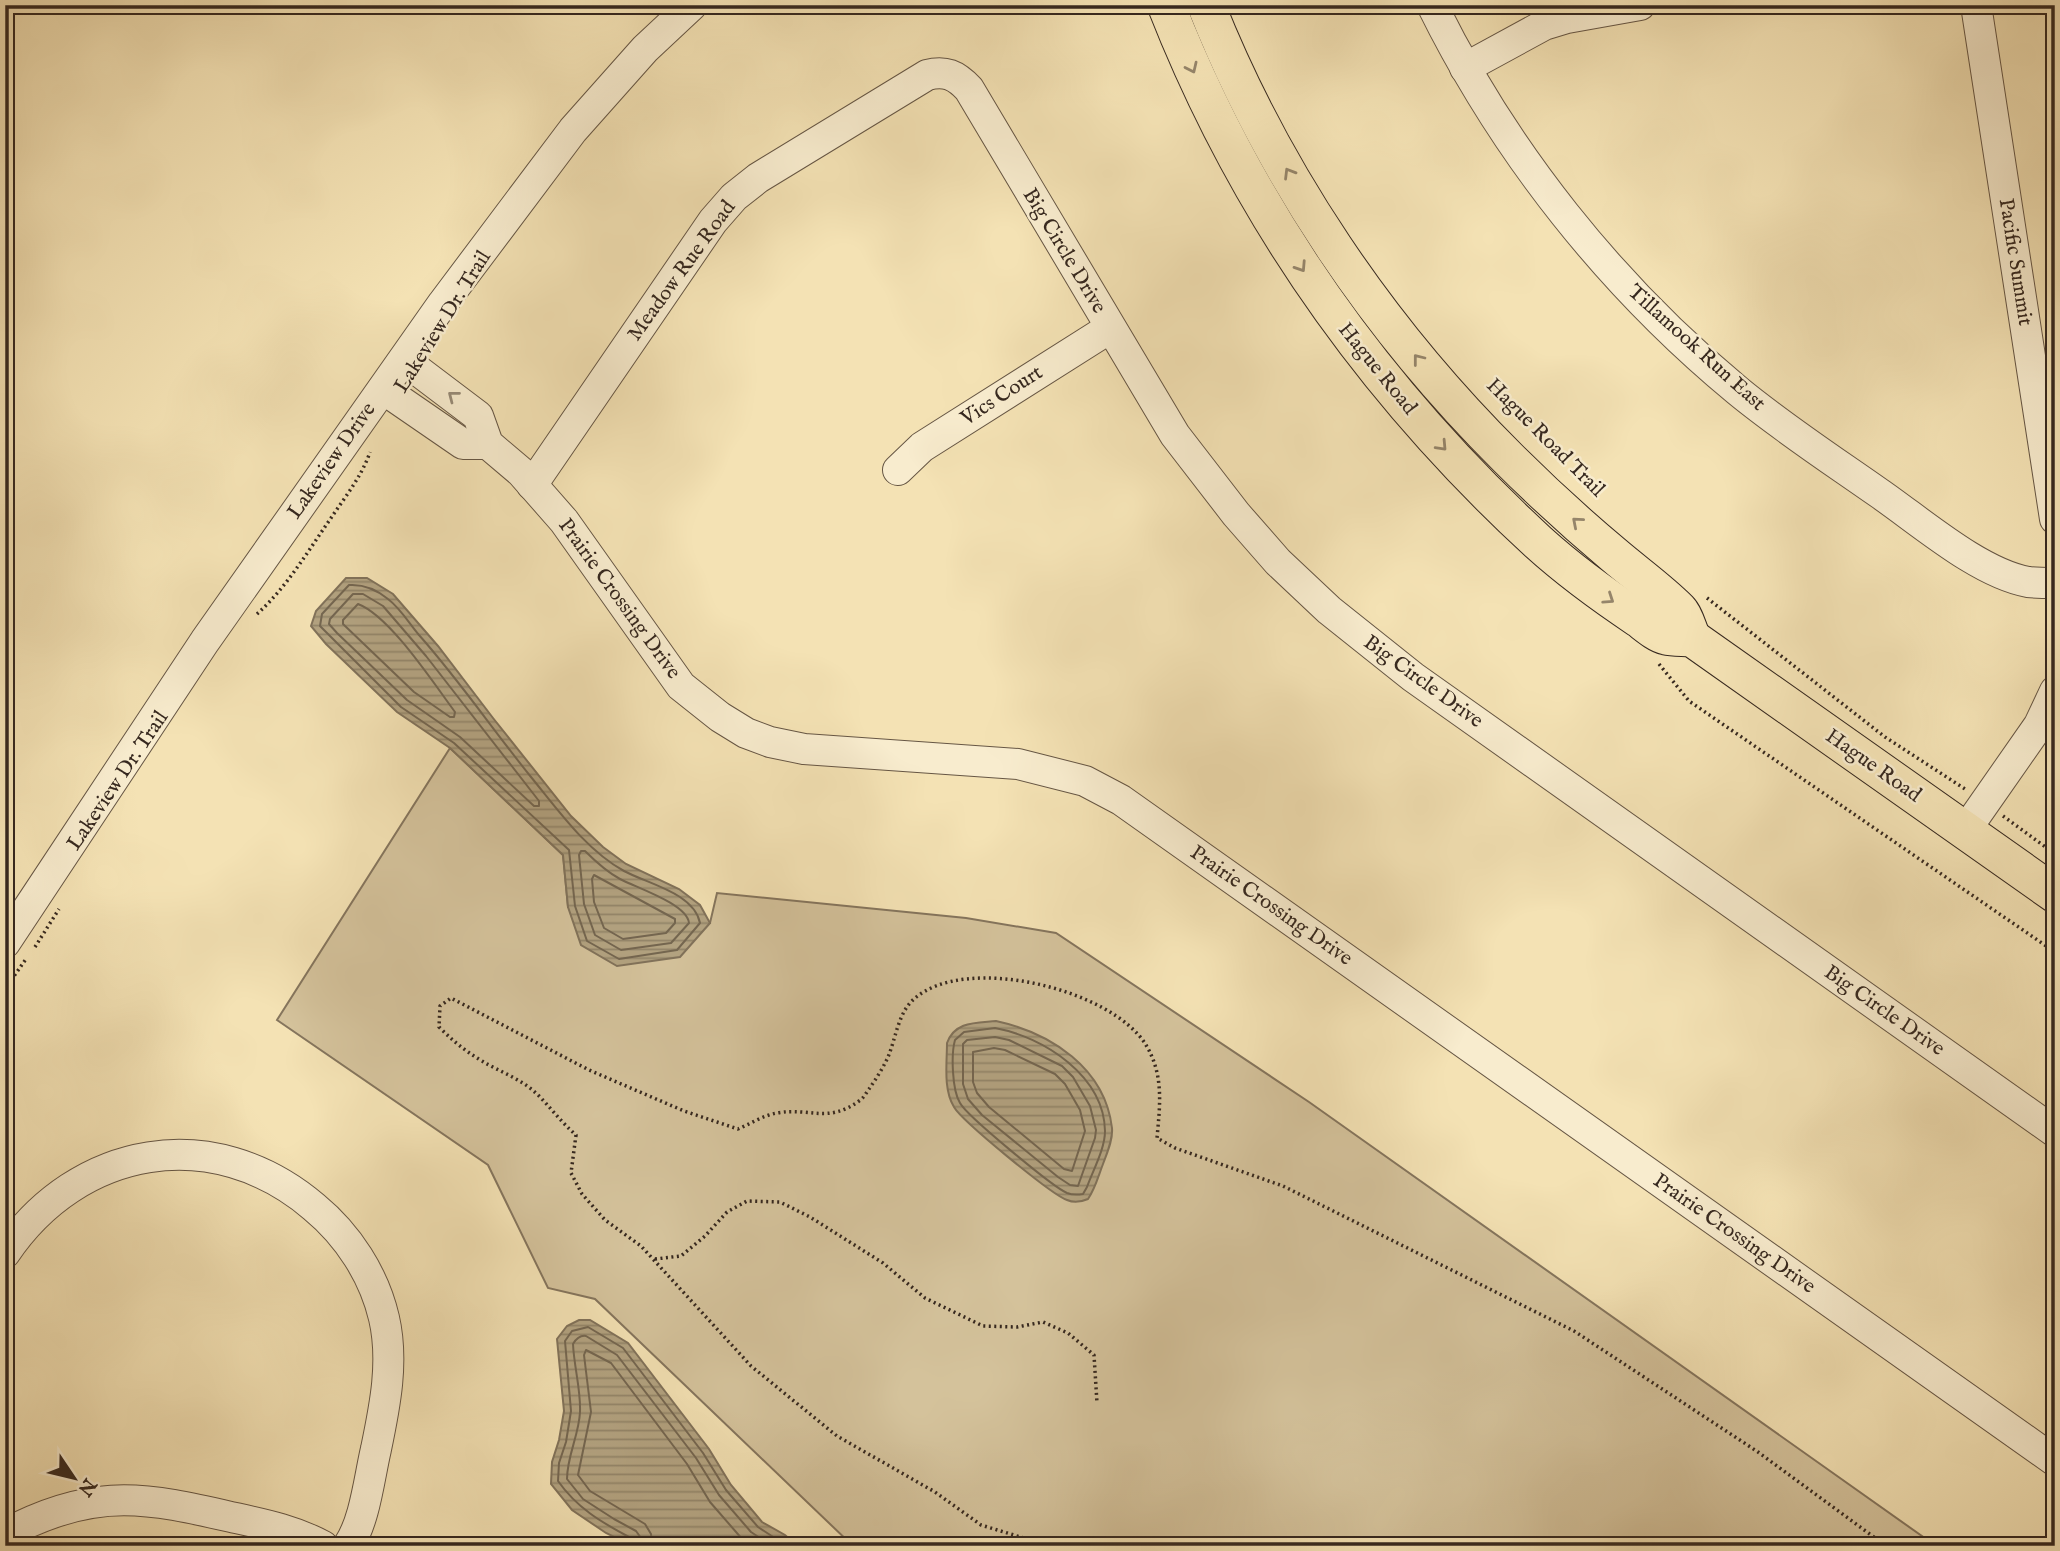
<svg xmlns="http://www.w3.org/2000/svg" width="2060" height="1551" font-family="'IM FELL English',serif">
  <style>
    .grass { fill: #d4c29b; stroke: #85755d; stroke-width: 2 }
    .water { fill: url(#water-rules); stroke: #81725a; stroke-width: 2 }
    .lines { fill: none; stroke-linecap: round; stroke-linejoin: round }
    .shore { stroke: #746650; stroke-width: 2 }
    .minor-casing { stroke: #665644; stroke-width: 32 }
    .major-casing { stroke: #36281f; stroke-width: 39 }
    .path { stroke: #36281f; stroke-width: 3.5; stroke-dasharray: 2 3.5; stroke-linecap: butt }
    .minor { stroke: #f8ecce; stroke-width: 30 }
    .major { stroke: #f4e2b4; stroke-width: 37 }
    .oneway { stroke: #95856a }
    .oneway2 { stroke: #978a76 }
    .labels { text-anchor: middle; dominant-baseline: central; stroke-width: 5; stroke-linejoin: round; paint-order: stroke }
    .street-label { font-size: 21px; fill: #36281f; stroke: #f8ecce }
  </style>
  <defs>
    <pattern id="water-rules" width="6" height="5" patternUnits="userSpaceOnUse" patternTransform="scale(1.75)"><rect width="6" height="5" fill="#b3a381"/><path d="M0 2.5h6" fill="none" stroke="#928569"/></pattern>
  </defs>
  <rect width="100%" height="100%" fill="#f4e2b4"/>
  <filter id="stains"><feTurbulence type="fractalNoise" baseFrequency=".00286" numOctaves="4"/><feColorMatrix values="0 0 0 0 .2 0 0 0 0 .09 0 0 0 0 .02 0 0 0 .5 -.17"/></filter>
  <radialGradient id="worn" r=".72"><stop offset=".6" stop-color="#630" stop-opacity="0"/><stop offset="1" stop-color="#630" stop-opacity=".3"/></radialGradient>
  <!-- grass -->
  <polygon class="grass" points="450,748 563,855 568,907 710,923 717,893 966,918 1056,933 1309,1102 1936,1546 853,1546 595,1299 548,1288 488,1165 277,1020"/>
  <!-- water -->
  <g class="water">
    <polygon points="346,578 367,578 393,594 438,646 493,718 571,816 603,847 626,864 679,889 700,905 710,923 680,957 617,966 581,945 568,907 563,855 450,748 397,712 326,644 311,626 316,611"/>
    <path d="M996,1021C1051,1033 1105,1068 1112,1128C1113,1140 1107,1153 1103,1164C1098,1177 1095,1189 1088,1199C1081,1202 1074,1203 1067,1200C1052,1195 962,1121 954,1107C943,1089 947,1063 947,1043C955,1021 976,1023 996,1021Z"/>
    <polygon points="579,1320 590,1320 628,1343 709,1449 731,1485 762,1522 785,1535 798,1546 632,1546 606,1533 572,1510 551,1484 552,1462 559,1440 564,1411 557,1339 567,1326"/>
  </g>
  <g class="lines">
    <!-- shore -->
    <g class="shore">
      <path d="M349,585C364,584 376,589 388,599C400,608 409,623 419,635C459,680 493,730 531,777C558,810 586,850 624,871C648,884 694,893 700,923L677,950L619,959L587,941L575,906L569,850L454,743L401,707L320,626L322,614Z"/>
      <polygon points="353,594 363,594 383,606 426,656 539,801 539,806 534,806 460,737 407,700 337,633 329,624 330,619"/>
      <path d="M358,604C390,616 434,684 455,712L454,717H450L414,692L343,624V620Z"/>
      <path d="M581,851H585C595,861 607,872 620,879C637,888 687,904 689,923L671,943L621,950L595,935L584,904L579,855Z"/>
      <polygon points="594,875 675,919 675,923 666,933 623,939 604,928 594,902 592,879"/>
      <path d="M995,1028C1044,1037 1104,1076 1105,1131C1105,1149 1093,1170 1087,1187L1083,1194C1077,1195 1072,1195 1067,1193C1053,1187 967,1116 960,1103C952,1090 951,1054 955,1040L964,1032Z"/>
      <polygon points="995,1037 1009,1040 1062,1066 1073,1077 1090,1106 1096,1130 1095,1138 1078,1186 1070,1185 1058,1177 982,1115 968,1099 963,1084 963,1044 967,1040"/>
      <polygon points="994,1048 1005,1050 1055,1074 1065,1084 1080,1110 1085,1131 1072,1171 1064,1169 989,1107 977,1093 973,1082 973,1052"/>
      <path d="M633,1546L629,1537C601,1522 577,1508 558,1481L559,1463L566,1442L571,1411L565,1341L572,1331L588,1327L623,1348L703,1453L726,1490L758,1527L787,1546"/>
      <path d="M642,1546L641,1538L636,1531L614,1519L583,1499L567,1479C567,1456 579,1435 580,1412C581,1390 574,1367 573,1344C576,1339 580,1335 586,1336L617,1355L696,1458L719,1495L751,1532L772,1546"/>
      <polyline points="652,1546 651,1534 645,1524 590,1491 578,1475 591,1412 584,1355 586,1350 611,1363 687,1464 710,1502 743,1540 751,1546"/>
    </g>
    <!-- minor casing -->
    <g class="minor-casing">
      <g id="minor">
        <path d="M1432,5C1505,153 1611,286 1738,391C1783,428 1832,460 1879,493C1921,522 1979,573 2028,582C2037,583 2046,583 2055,583"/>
        <polyline points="1976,5 2055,519"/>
        <polyline points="1465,68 1544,25 1567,18 1640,5"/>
        <polyline points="404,360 478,416 488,444 521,472 564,521 681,686 720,717 746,733 770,742 804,749 1018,764 1085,781 1121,800 2055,1461"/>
        <polyline points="383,389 463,444 488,444"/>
        <polyline points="898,470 922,447 1110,328"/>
        <path d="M532,485L713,221L734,197L758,178L927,75C945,70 956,75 969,89L1175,435L1236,514L1278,562L1329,610L1413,677L2055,1132"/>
        <polyline points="1965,831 2039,725 2055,691"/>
        <polyline points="5,943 205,641 443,303 573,130 645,49 692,5"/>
        <path d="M5,1253C78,1145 213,1121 314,1207C348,1235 374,1275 384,1318C394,1361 385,1406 376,1449C369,1479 365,1521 348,1546"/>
        <path d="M19,1527C99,1488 148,1498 231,1517C263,1524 294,1530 323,1546"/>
      </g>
    </g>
    <!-- major casing -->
    <g class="major-casing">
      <g id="major">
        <path d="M1166,5C1248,214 1373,390 1538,542C1570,571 1603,595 1639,619C1647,625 1657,634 1666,636C1674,638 1684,637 1692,638L2055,894"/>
        <path d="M1206,5C1273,174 1379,330 1508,458C1542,492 1577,524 1614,555C1635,573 1659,590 1679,610C1685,616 1688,629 1692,638"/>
      </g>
    </g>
    <!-- path -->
    <g class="path">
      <polyline points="717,12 726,5"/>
      <polyline points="1707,598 1885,737 1965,789"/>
      <path d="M257,614C287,587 308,551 331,518C345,497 362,476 370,452"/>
      <polyline points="1659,664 1689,701 2055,952"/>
      <polyline points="2003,816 2055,854"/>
      <polyline points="35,947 59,909"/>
      <polyline points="5,989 26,959"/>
      <polyline points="655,1259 681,1256 705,1236 727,1212 747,1201 780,1202 810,1217 883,1263 925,1298 983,1326 1017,1327 1043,1322 1068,1333 1094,1355 1097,1403"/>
      <path d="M1050,1546L981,1525L935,1492L837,1436L751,1366L641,1246L605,1220L582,1194L571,1173L576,1135C561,1122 551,1108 538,1095C522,1079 500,1072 482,1061C465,1051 452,1040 439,1027L440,1006L451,998L589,1070L684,1111L738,1129C750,1124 764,1115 777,1113C810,1107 827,1124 859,1101C864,1098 866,1093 869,1089C876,1079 883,1068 888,1057C896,1038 898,1013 914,999C965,953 1112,989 1146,1045C1164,1075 1160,1105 1157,1138L1175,1148L1283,1186L1574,1331L1758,1452L1886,1546"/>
    </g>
    <!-- minor -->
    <use href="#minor" class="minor"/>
    <!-- major -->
    <use href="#major" class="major"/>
  </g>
  <!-- one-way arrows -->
  <defs><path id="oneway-chevron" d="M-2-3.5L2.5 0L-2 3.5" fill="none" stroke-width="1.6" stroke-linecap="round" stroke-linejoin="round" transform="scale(1.75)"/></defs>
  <g class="oneway">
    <use href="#oneway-chevron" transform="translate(1192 68) rotate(65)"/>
    <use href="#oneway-chevron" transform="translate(1289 173) rotate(-121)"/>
    <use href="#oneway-chevron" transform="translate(1301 267) rotate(57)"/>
    <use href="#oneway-chevron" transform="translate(1418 359) rotate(-128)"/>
    <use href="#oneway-chevron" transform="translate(1442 446) rotate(47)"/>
    <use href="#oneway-chevron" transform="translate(1577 522) rotate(-139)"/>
    <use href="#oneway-chevron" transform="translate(1609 599) rotate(34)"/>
  </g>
  <use class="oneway2" href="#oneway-chevron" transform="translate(453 396) rotate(-142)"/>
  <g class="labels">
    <!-- street labels -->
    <g class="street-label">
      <text transform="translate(1064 251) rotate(59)">Big Circle Drive</text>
      <text transform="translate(2015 262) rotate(81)">Pacific Summit</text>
      <text transform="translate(682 271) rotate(-54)">Meadow Rue Road</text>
      <text transform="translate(443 322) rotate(-58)">Lakeview Dr. Trail</text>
      <text transform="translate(1696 348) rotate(42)">Tillamook Run East</text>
      <text transform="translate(1377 369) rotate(51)">Hague Road</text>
      <text transform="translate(1002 396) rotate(-33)">Vics Court</text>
      <text transform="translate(1545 438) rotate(45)">Hague Road Trail</text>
      <text transform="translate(332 461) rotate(-55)">Lakeview Drive</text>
      <text transform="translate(619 599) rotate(54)">Prairie Crossing Drive</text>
      <text transform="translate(1423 682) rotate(36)">Big Circle Drive</text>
      <text transform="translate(1873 766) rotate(35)">Hague Road</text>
      <text transform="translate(118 781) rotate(-56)">Lakeview Dr. Trail</text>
      <text transform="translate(1271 906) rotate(35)">Prairie Crossing Drive</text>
      <text transform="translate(1884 1011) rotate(35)">Big Circle Drive</text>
      <text transform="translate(1734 1234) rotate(35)">Prairie Crossing Drive</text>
    </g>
  </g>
  <!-- margin -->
  <rect width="2060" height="1551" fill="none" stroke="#f4e2b4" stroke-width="28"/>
  <rect x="7" y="7" width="2046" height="1537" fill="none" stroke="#36281f" stroke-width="3.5"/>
  <rect x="14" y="14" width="2032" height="1523" fill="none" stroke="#36281f" stroke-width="2"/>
  <!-- north arrow -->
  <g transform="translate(74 1478) rotate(125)" stroke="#f8ecce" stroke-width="5" paint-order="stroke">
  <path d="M0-5L12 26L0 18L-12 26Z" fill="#36281f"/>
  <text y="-10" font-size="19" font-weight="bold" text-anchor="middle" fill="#36281f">N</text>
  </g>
  <rect width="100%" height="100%" filter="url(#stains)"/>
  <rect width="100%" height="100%" fill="url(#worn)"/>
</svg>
